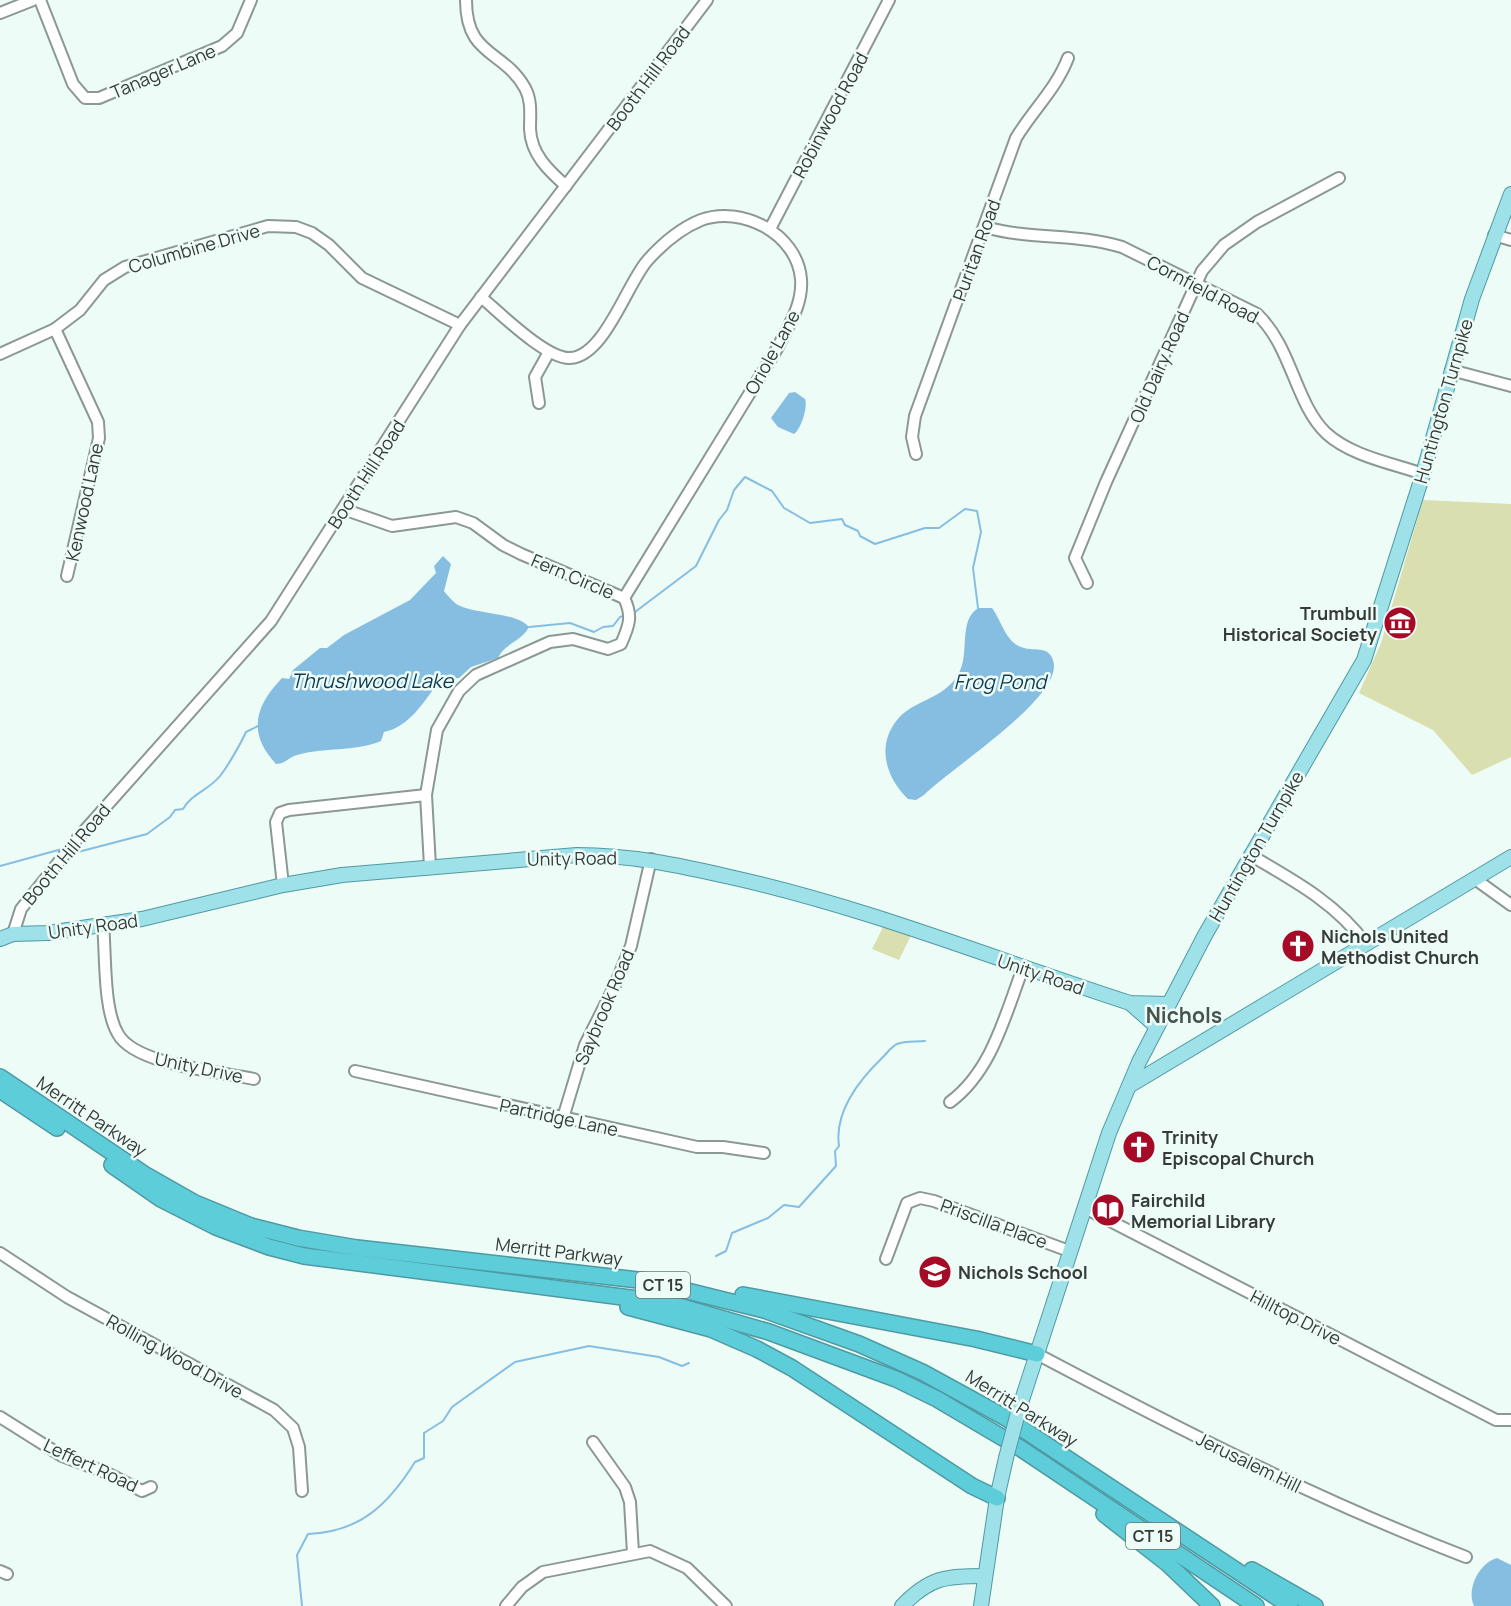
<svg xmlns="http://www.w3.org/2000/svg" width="1511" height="1606" font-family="Manrope,sans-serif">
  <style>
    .green { fill: #d9dfae }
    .water { fill: #85bee1 }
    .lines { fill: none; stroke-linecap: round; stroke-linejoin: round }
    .stream { stroke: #85bee1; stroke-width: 2 }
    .minor-casing { stroke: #8c9894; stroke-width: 14 }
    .major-casing { stroke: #4f9aa2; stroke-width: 16 }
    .highway-casing { stroke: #4f9aa2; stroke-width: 18 }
    .minor { stroke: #fff; stroke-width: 10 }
    .major { stroke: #9ee1e9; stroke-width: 14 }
    .highway { stroke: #5dcdda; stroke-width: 15 }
    .major-bridge-casing { stroke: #4f9aa2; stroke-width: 16; stroke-linecap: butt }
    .major-bridge { stroke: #9ee1e9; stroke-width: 14 }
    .labels { text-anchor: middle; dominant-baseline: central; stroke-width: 5; stroke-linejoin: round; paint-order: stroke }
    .shield { fill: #eefcf7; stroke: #6d7573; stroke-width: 1.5 }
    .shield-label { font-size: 16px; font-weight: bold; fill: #363b3a }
    .street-label { font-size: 18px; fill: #363b3a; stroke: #eefcf7 }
    .poi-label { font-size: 18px; font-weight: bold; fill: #363b3a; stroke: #eefcf7; text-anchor: start }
    .water-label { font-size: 20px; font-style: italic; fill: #0c3b53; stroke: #eefcf7 }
    .quarter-label { font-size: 21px; font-weight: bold; fill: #48534f; stroke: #eefcf7 }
  </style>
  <rect width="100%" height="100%" fill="#eefcf7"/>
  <!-- green -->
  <g class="green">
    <polygon points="1423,500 1511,504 1511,757 1472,775 1433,730 1359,693 1381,643"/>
    <polygon points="887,919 914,929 899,960 872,949"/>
  </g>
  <!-- water -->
  <g class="water">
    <path d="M795,392L805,399C808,407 801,429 794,434L778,427L771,418L789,393Z"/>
    <path d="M443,556L451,564L444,591C448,596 453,602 458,605C477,615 517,612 529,627C522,641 504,644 498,658L471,667L459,678L440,680C425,700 410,727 384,732L381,741C354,752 324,747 297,755C289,757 285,764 276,764C247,733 255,706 282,678L289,679L293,670L320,648H327L344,635L410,600L436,573L434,566Z"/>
    <path d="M978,608H992C1001,620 1006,642 1021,647C1033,652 1048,645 1053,660C1066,696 948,770 924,795L916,800L908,799C886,778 876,746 897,720C914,699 944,700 959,673C970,653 958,621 978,608Z"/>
    <path d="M1497,1558L1511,1565V1606H1474C1466,1589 1479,1563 1497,1558Z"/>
  </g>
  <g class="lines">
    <!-- stream -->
    <g class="stream">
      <polyline points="635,612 696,566 719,520 727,510 734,490 745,477 772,491 784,508 810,523 842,519 845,525 858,531 860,536 875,544 925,528 939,528 965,509 977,511 981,532 973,568 978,608"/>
      <polyline points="529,627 570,623 594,632 603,627 613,626 620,617 626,615"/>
      <path d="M78,852L147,834L170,817L175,810L183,809C191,794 209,790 220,776C228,766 241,743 246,732L258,726"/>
      <polyline points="0,866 62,849"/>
      <path d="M716,1256L726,1251L732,1233L768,1218L784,1205L799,1207L836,1166L835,1151L839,1146C834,1111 859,1080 883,1057C887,1053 892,1046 897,1044C905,1041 916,1042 925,1041"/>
      <path d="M302,1606L297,1555L308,1534C360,1532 388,1505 415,1462L424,1458V1433L443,1421L452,1407L515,1362L589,1346L659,1357L682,1366L689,1363"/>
    </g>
    <!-- minor casing -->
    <g class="minor-casing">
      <g id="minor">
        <polyline points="40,0 73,84 85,98 99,98 222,46 237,33 251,0"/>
        <path d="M466,0C466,57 503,49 525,88C532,101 530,114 530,129C531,154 548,170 566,186"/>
        <polyline points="0,13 33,0"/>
        <path d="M985,227C1030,240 1077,233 1122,247L1257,314C1292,347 1295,403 1326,433C1351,456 1391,463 1423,474"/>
        <polyline points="770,229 889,0"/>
        <polyline points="1494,235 1511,240"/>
        <path d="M481,297C500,313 546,359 570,358C604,357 627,284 647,261C662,244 679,229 701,220C741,205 797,233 801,279C803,304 789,325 778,347L624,598"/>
        <polyline points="55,329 98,422 99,438 67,576"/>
        <polyline points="0,354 55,329 80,310 104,280 125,267 268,226 296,227 312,233 329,245 362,278 460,325"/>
        <polyline points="1451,370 1511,386"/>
        <polyline points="539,403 535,377 549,352"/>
        <path d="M916,454L912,437L915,416L1016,138C1033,110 1056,89 1068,58"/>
        <path d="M343,509L392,526L456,517L473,523L503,545L521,554L624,598C633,616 629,626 621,644L608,649L573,639L550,642L476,675L459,691L437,730L426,795L430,866"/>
        <polyline points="1087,583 1075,558 1106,482 1202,271 1224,245 1257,222 1339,178"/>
        <path d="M1250,855C1293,880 1336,903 1366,944"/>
        <polyline points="1475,879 1511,905"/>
        <polyline points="283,885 276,822 280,813 289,810 426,795"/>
        <path d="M103,925C106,955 103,1009 118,1034C135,1065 221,1072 254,1079"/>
        <polyline points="13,934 21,909 77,839 271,621 460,325 707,0"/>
        <polyline points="355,1071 697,1147 723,1147 764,1153"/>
        <path d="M950,1102C992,1071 1005,1015 1023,968"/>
        <polyline points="563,1118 585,1045 615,985 631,946 651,859"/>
        <polyline points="1085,1208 1496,1420 1511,1420"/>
        <polyline points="0,1253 67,1297 274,1410 293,1428 299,1447 302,1491"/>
        <polyline points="886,1259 907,1203 920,1198 934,1201 1069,1251"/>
        <path d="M1037,1354C1177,1428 1318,1500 1466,1557"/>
        <polyline points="0,1417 62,1456 107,1473 142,1491 151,1487"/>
        <polyline points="593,1442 625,1487 630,1502 633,1553"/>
        <polyline points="0,1571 7,1574"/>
        <polyline points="506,1606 522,1587 543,1572 650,1551 687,1568 726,1606"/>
      </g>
    </g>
    <!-- major casing -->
    <g class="major-casing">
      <g id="major">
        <path d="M0,939L13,934L48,933L142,919L283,885L342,875L577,855C630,855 678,865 730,877C866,907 997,960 1130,1003L1167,1004"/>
        <polyline points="1130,1003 1156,1026"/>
        <polyline points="1129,1086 1511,857"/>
        <polyline points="1019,1409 1109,1133 1139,1062 1205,935 1364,660 1423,474 1472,299 1511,194"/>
        <path d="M902,1606C930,1577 946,1576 984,1576"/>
        <polyline points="981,1606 997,1498 1006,1458"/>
      </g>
    </g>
    <!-- highway casing -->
    <g class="highway-casing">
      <g id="highway">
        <polyline points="0,1077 144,1174 195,1203 251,1226 298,1238 357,1248 647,1281 764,1310 859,1344 922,1372 1006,1418 1290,1606"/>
        <polyline points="0,1090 57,1128"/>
        <polyline points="112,1165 161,1199 216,1227 269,1247 304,1256 638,1299 682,1307 769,1332 896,1379 937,1399 1020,1448 1256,1606"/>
        <polyline points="743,1295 976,1339 1037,1354"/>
        <polyline points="628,1307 711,1329 757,1349 792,1368 972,1486 997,1498"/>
        <polyline points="1104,1514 1168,1564 1212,1606"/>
        <polyline points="1252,1570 1315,1606"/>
      </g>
    </g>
    <!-- minor -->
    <use href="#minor" class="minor"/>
    <!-- major -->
    <use href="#major" class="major"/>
    <!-- highway -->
    <use href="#highway" class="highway"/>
    <!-- major-bridge casing -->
    <g class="major-bridge-casing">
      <polyline id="major-bridge" points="1006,1458 1019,1409"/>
    </g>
    <!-- major-bridge -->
    <use href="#major-bridge" class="major-bridge"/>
  </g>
  <!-- icons -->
  <defs>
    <g id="museum-disc" transform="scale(1.725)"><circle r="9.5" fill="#a50b26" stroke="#eefcf7"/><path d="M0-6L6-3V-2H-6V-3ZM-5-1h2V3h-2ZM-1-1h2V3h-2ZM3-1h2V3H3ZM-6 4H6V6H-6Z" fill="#fff"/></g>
    <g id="church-disc" transform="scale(1.725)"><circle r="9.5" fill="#a50b26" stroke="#eefcf7"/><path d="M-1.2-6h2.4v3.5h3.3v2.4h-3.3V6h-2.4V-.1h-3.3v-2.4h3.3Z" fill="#fff"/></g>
    <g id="library-disc" transform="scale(1.725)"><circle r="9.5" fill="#a50b26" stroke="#eefcf7"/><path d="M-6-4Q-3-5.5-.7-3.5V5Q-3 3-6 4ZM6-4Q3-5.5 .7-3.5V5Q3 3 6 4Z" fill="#fff"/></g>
    <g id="school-disc" transform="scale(1.725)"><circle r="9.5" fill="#a50b26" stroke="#eefcf7"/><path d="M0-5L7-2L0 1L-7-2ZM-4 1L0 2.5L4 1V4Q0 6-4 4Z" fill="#fff"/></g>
  </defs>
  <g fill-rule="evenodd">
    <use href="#museum-disc" x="1400" y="623"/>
    <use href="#church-disc" x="1298" y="946"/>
    <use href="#church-disc" x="1139" y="1147"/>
    <use href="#library-disc" x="1108" y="1210"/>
    <use href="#school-disc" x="935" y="1272"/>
  </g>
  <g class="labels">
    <!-- shield labels -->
    <g class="shield">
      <rect x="636" y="1272" width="54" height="26" rx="4.5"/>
      <rect x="1126" y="1523" width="54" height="26" rx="4.5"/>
    </g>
    <g class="shield-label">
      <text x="663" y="1285">CT 15</text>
      <text x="1153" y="1536">CT 15</text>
    </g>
    <!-- street labels -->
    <g class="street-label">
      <text transform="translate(163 71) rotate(-23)">Tanager Lane</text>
      <text transform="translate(648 78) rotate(-53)">Booth Hill Road</text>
      <text transform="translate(830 115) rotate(-62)">Robinwood Road</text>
      <text transform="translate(194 248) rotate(-16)">Columbine Drive</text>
      <text transform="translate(976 250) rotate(-70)">Puritan Road</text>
      <text transform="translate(1203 289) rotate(28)">Cornfield Road</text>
      <text transform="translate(772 352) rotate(-61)">Oriole Lane</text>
      <text transform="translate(1159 367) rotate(-66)">Old Dairy Road</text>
      <text transform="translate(1443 401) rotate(-74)">Huntington Turnpike</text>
      <text transform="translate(366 474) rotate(-57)">Booth Hill Road</text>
      <text transform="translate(84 502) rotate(-78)">Kenwood Lane</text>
      <text transform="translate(573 576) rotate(23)">Fern Circle</text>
      <text transform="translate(1256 846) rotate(-60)">Huntington Turnpike</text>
      <text transform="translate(66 854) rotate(-50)">Booth Hill Road</text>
      <text transform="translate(572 858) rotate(-1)">Unity Road</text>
      <text transform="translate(93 926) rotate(-8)">Unity Road</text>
      <text transform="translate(1041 974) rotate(19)">Unity Road</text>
      <text transform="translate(604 1007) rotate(-67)">Saybrook Road</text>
      <text transform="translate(199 1067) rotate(12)">Unity Drive</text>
      <text transform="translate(92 1116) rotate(34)">Merritt Parkway</text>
      <text transform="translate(559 1117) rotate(12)">Partridge Lane</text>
      <text transform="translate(994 1223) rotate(20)">Priscilla Place</text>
      <text transform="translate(559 1251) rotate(7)">Merritt Parkway</text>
      <text transform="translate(1296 1317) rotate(27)">Hilltop Drive</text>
      <text transform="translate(175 1356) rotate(29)">Rolling Wood Drive</text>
      <text transform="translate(1022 1408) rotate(32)">Merritt Parkway</text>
      <text transform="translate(1249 1462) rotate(26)">Jerusalem Hill</text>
      <text transform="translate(91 1465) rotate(25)">Leffert Road</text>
    </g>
    <!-- poi labels -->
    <g class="poi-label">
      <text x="1377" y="613" text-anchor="end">Trumbull<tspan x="1377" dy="21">Historical Society</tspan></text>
      <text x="1321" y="936">Nichols United<tspan x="1321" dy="21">Methodist Church</tspan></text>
      <text x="1162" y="1137">Trinity<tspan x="1162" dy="21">Episcopal Church</tspan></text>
      <text x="1131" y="1200">Fairchild<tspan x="1131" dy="21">Memorial Library</tspan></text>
      <text x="958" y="1272">Nichols School</text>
    </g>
    <!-- water labels -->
    <g class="water-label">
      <text x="372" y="680">Thrushwood Lake</text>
      <text x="1000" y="681">Frog Pond</text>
    </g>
    <!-- quarter labels -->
    <g class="quarter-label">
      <text x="1184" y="1015">Nichols</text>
    </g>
  </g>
</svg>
